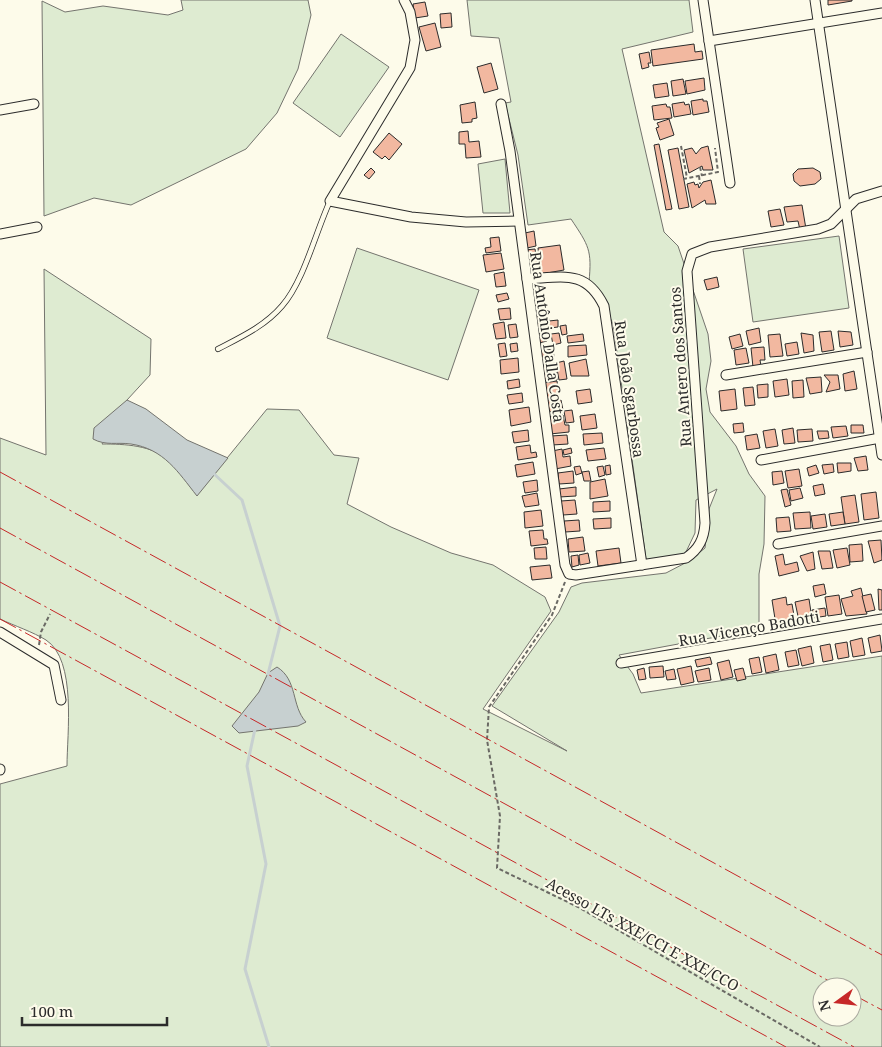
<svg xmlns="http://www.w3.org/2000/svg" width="882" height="1047" font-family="'Noto Serif',serif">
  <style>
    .green { fill: #deebd1; stroke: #74746e; fill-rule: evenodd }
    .water { fill: #c7d0d0; stroke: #74746e }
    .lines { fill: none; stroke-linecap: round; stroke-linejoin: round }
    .stream { stroke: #c7d0d0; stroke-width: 3 }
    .building { fill: #f2b8a0; stroke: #2b2b2b }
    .lane-casing { stroke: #2b2b2b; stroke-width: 6 }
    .street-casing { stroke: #2b2b2b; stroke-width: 11 }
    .path { stroke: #6a6964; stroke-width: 2; stroke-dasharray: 4 2.5; stroke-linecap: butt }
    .lane { stroke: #fdfbea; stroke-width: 4.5 }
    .street { stroke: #fdfbea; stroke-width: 9 }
    .power { stroke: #c62828; stroke-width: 1; stroke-dasharray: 18 4 2.5 4; stroke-linecap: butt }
    .labels { text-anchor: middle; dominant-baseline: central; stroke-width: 4; stroke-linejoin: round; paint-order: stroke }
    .street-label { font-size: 15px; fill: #2b2b2b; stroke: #fdfbea }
  </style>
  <rect width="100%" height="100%" fill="#fdfbea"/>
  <!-- green -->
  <g class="green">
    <polygon points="181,0 308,0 311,15 298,69 277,113 246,149 131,205 94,198 44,216 42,1 65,12 103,6 168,15 183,10"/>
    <path d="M467,0H689L693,32L622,49L664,232L678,246L708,334L711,361L706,389L710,412L736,446L749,474L765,496L764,544L759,574V629L619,655L633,674L641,693L882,656V1047H0V784L67,766C67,734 77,660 46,640C33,632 15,626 0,619V438L46,455L44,269L151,339L150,375L127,400L102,444C125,444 152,445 170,461C180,471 188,484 197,495L267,409L299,410L334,455L359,458L347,504L391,527L451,553L493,565L545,597L551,611L483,709L567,751L492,706L559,612L571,587L582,583L666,573L689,561L705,548L709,509L717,489L696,500L695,533L685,554L647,566L613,324L599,293L589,282C592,250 589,246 571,219L528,225L518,155L505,103L511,102L499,38L471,36ZM822,987H852V1017H822Z"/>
    <polygon points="341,34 389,67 340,137 293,103"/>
    <polygon points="505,159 510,213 483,213 478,164"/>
    <polygon points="839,236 849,308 753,322 743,249"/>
    <polygon points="357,248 479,290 448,380 327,338"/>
  </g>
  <!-- water -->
  <g class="water">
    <path d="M127,400L146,409L187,440L228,458L197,496C178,472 164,449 131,444C117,442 106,446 93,439L94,428Z"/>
    <path d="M277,667C298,680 291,706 306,722L298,726L239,733L232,726L259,692L268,673Z"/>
  </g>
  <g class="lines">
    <!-- stream -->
    <g class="stream">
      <polyline points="212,472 242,500 280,626 268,674"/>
      <polyline points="255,729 247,766 266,864 245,969 269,1047"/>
    </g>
  </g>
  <!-- building -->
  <g class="building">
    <polygon points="828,0 852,0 852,1 828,5"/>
    <polygon points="425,2 428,16 415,18 413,4"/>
    <polygon points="451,13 452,27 441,28 440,14"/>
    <polygon points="435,23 441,47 426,51 419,27"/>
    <polygon points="694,44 695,52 702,51 703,59 653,66 651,50"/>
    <polygon points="649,52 651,63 648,63 649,67 642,69 639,54"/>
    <polygon points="491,63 498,89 484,93 477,67"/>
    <polygon points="704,78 705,90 687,94 685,81"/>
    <polygon points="683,79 686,94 673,96 671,81"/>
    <polygon points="667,83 669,96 655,98 653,85"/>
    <polygon points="703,99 703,101 707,101 709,112 693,115 691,101"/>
    <polygon points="475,102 477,118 472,119 472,122 462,123 460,105"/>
    <polygon points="684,102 685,105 689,104 691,114 674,117 672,104"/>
    <polygon points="666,104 667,107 670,107 672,118 654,120 652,106"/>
    <polygon points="669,119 674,135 660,140 656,128 659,127 657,123"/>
    <polygon points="468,131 469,142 479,141 481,157 466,158 465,144 459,144 459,132"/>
    <polygon points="389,133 402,144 389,160 385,156 382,159 373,152"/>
    <polygon points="659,144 672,209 666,210 654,145"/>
    <polygon points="708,146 713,170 703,170 702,166 689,173 684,150 692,148 696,154 701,148"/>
    <polygon points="678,148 689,207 679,209 668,150"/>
    <polygon points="371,168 375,172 369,179 364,175"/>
    <polygon points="813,168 820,172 821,179 815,184 800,186 794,181 793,174 798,169"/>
    <polygon points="711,180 716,204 706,204 705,200 692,208 687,184 694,182 695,185 698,184 699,188 703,182"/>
    <polygon points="802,205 806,229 800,230 798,221 787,222 784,207"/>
    <polygon points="780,209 784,225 771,227 768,211"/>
    <polygon points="534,231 536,246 527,248 525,233"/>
    <polygon points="499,237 501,251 486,253 485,248 491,247 490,238"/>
    <polygon points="560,245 564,270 541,274 538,248"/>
    <polygon points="535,249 539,274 529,276 525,250"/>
    <polygon points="501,253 504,269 486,272 483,255"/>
    <polygon points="504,272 506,286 496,287 494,274"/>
    <polygon points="717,277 719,287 707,290 704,280"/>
    <polygon points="507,293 509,299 498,302 496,295"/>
    <polygon points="541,299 542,308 535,309 533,300"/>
    <polygon points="510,308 511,319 500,320 498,309"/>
    <polygon points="548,315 549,321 558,320 558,327 536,330 534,317"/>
    <polygon points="504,322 506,338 496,339 493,324"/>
    <polygon points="516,324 518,337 510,338 508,325"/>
    <polygon points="566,325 567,334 562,335 560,326"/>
    <polygon points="759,328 761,342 749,345 746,331"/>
    <polygon points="831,331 834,350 822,352 819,332"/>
    <polygon points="838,331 851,332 853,345 840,347"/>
    <polygon points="545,333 547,341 539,343 537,334"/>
    <polygon points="559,333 561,343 553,345 551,334"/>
    <polygon points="801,333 813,335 814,351 804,353"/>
    <polygon points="583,334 584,341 568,343 567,336"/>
    <polygon points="740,334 743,346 732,349 729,337"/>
    <polygon points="780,334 783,356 770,357 768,335"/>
    <polygon points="797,342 799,354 787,356 785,344"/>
    <polygon points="505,343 507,356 500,357 498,344"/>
    <polygon points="517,343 518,351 511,352 510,344"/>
    <polygon points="586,345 587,355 568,357 568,346"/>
    <polygon points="764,347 765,360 760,360 761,366 753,367 751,348"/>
    <polygon points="746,348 749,363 736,365 734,350"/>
    <polygon points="553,349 554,357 541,360 539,351"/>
    <polygon points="518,358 519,372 501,374 500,360"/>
    <polygon points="586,359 589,376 571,376 569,363"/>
    <polygon points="564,361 567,379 559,380 556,363"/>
    <polygon points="555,363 557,380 543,382 541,365"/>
    <polygon points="854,371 857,389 845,391 843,374"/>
    <polygon points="824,375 838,375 840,389 826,392 830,382"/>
    <polygon points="821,377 822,392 810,394 806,378"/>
    <polygon points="519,379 520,387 508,389 507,381"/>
    <polygon points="787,379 789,395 775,397 773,381"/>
    <polygon points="803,380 804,397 793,398 792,381"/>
    <polygon points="557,381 559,397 546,399 543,383"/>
    <polygon points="768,384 768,397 758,398 757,385"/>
    <polygon points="753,387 755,405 745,406 743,388"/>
    <polygon points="590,389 592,402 578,404 576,391"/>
    <polygon points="735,389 737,409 721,411 719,391"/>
    <polygon points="522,393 523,402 509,404 507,395"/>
    <polygon points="555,399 556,401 561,400 563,410 548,412 547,400"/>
    <polygon points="529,407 531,422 511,426 509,410"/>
    <polygon points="572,410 574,422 566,423 564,411"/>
    <polygon points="595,414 597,428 582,430 580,416"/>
    <polygon points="563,415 565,425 569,425 569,432 550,434 547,417"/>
    <polygon points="743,423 744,432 734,433 733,424"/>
    <polygon points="851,425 863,425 864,433 851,433"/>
    <polygon points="846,426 848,436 833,438 831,427"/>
    <polygon points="793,428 795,443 784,444 782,430"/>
    <polygon points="775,429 778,446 766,448 763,431"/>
    <polygon points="812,429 813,441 798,442 797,430"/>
    <polygon points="528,430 529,441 514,443 512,432"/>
    <polygon points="817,431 828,431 829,438 819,439"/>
    <polygon points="602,433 603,443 584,445 583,434"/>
    <polygon points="757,434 760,448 747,450 745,436"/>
    <polygon points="567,435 568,444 552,445 551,436"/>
    <polygon points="530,445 531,453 536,452 537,457 518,460 516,447"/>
    <polygon points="571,448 572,453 564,455 563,450"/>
    <polygon points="604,448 606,459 588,461 586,450"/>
    <polygon points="562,449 563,457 570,456 571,466 555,469 552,451"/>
    <polygon points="866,456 868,470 858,471 854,458"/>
    <polygon points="533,462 535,474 517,477 515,465"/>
    <polygon points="837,463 851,463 851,471 838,473"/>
    <polygon points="833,464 834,472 824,474 822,465"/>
    <polygon points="610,465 611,474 606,475 605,466"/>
    <polygon points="816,465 819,473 809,476 807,468"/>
    <polygon points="580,466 582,473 576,475 574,467"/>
    <polygon points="603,466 605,475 599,477 597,467"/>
    <polygon points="799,469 802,486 788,488 785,471"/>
    <polygon points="573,471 574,483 559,484 558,473"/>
    <polygon points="589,471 591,481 584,481 582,472"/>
    <polygon points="782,471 784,483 773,485 772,472"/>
    <polygon points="605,479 608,496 590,499 590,482"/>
    <polygon points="537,480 538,491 525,493 523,482"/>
    <polygon points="823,484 825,494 815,496 813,486"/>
    <polygon points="576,487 576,496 559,497 559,489"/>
    <polygon points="800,488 803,498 791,501 789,490"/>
    <polygon points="787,489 791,505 785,507 781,490"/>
    <polygon points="876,492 879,518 864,520 861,494"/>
    <polygon points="537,493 539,505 525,507 522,496"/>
    <polygon points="855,495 859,522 845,524 841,497"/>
    <polygon points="575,500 577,514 563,515 561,501"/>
    <polygon points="610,501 610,511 593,512 593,502"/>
    <polygon points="541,510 543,526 525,528 524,512"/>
    <polygon points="810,512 811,528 795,529 793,513"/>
    <polygon points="843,512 845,524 831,526 829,514"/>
    <polygon points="825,514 827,527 813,529 811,516"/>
    <polygon points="789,517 791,531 777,532 776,518"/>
    <polygon points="611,518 611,528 594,529 593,519"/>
    <polygon points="579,520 580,531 565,532 564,521"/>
    <polygon points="543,530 544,539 547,539 548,544 531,546 529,531"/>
    <polygon points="583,537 585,551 569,552 568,539"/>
    <polygon points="881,540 882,560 874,563 868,541"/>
    <polygon points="862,544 863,561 850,562 849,545"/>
    <polygon points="546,547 547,559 535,559 534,548"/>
    <polygon points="619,548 621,563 598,566 596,551"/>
    <polygon points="847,548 850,565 837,568 833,550"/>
    <polygon points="818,551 830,551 833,568 822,569"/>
    <polygon points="813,552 815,569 807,571 800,556"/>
    <polygon points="588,553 590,563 580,565 579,555"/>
    <polygon points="783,554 785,565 797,562 799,571 779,576 775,556"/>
    <polygon points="578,555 579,565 572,567 571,556"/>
    <polygon points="550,565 552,578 532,580 530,567"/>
    <polygon points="824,584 826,594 815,597 813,586"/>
    <polygon points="861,588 867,614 846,616 841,599 853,596 851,591"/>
    <polygon points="878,589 882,590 882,610 879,610"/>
    <polygon points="871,594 875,610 866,612 862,596"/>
    <polygon points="839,595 842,614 828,616 825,597"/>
    <polygon points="786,597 787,605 792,604 795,621 776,625 772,600"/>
    <polygon points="809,599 812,619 799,621 795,602"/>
    <polygon points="825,608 826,616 813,618 812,610"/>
    <polygon points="880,635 882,651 871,653 868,638"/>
    <polygon points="862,638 865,655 853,657 850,641"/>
    <polygon points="847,642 849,657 838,659 835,644"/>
    <polygon points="830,644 833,660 823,662 820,646"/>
    <polygon points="811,646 814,663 802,666 798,649"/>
    <polygon points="796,650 799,665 788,667 785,652"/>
    <polygon points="776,654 779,670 766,673 763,657"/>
    <polygon points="710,657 712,664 697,667 695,660"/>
    <polygon points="759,657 762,672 752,674 749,659"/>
    <polygon points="729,660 733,677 721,680 717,663"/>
    <polygon points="663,666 664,677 650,678 649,667"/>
    <polygon points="691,666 694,682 681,685 677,669"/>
    <polygon points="644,668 646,679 639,680 637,670"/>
    <polygon points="709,668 711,680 698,682 695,671"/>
    <polygon points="743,668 746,679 737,681 734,670"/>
    <polygon points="674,669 676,679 667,680 665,671"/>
  </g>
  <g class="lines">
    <!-- lane casing -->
    <g class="lane-casing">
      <path id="lane" d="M218,349C241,337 265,326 282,306C304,281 316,231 330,201"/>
    </g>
    <!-- street casing -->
    <g class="street-casing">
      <g id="street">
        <polyline points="404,0 410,12 415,40 410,68 330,201 411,217 466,222 519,221"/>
        <polyline points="703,0 730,183"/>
        <polyline points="815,0 882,455"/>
        <polyline points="709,41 882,13"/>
        <path d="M501,104L510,151L565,565L569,574L576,575L686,558C699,549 704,539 705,523L687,271L692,254L710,247L818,229L831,224L856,199L882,191"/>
        <polyline points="0,110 34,104"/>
        <polyline points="0,234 37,227"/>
        <path d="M527,279C563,277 586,269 604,306L642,565"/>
        <polyline points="726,375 867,352"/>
        <polyline points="761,460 880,438"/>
        <polyline points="778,544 882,526"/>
        <polyline points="0,632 54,665 61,700"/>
        <polyline points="621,663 882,619"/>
        <polyline points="0,769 0,770"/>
      </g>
    </g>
    <!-- path -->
    <g class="path">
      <polyline points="681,146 687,178"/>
      <polyline points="700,167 702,176"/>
      <polyline points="699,176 700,184"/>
      <polyline points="683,179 718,172 715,148"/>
      <polyline points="565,582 552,615 489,707 487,740 500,816 497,868 578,907 820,1047"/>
      <polyline points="39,645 41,632 50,614"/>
    </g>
    <!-- lane -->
    <use href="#lane" class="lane"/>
    <!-- street -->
    <use href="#street" class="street"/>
    <!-- power -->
    <g class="power">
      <polyline points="0,472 882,955"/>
      <polyline points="0,528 840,987"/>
      <polyline points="0,582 854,1047"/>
      <polyline points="0,619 786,1047"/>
      <polyline points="852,994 882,1010"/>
    </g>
  </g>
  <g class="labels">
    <!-- street labels -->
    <g class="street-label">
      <text transform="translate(548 337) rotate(82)">Rua Antônio Dalla Costa</text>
      <text transform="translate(680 367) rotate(-94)">Rua Antero dos Santos</text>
      <text transform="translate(630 389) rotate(82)">Rua João Sgarbossa</text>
      <text transform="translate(749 628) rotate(-10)">Rua Vicenço Badotti</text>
      <text transform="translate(643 934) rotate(29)">Acesso LTs XXE/CCI E XXE/CCO</text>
    </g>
  </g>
  <!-- north arrow -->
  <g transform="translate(837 1002) rotate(255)"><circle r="24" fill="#fdfbea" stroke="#a9a89e"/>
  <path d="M0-4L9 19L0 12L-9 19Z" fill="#c62828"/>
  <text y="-8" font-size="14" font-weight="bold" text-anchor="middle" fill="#2b2b2b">N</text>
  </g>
  <!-- scale -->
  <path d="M22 1017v8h145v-8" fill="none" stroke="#2b2b2b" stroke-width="2.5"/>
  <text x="30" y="1017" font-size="15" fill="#2b2b2b" stroke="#fdfbea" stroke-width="4" paint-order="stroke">100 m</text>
</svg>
